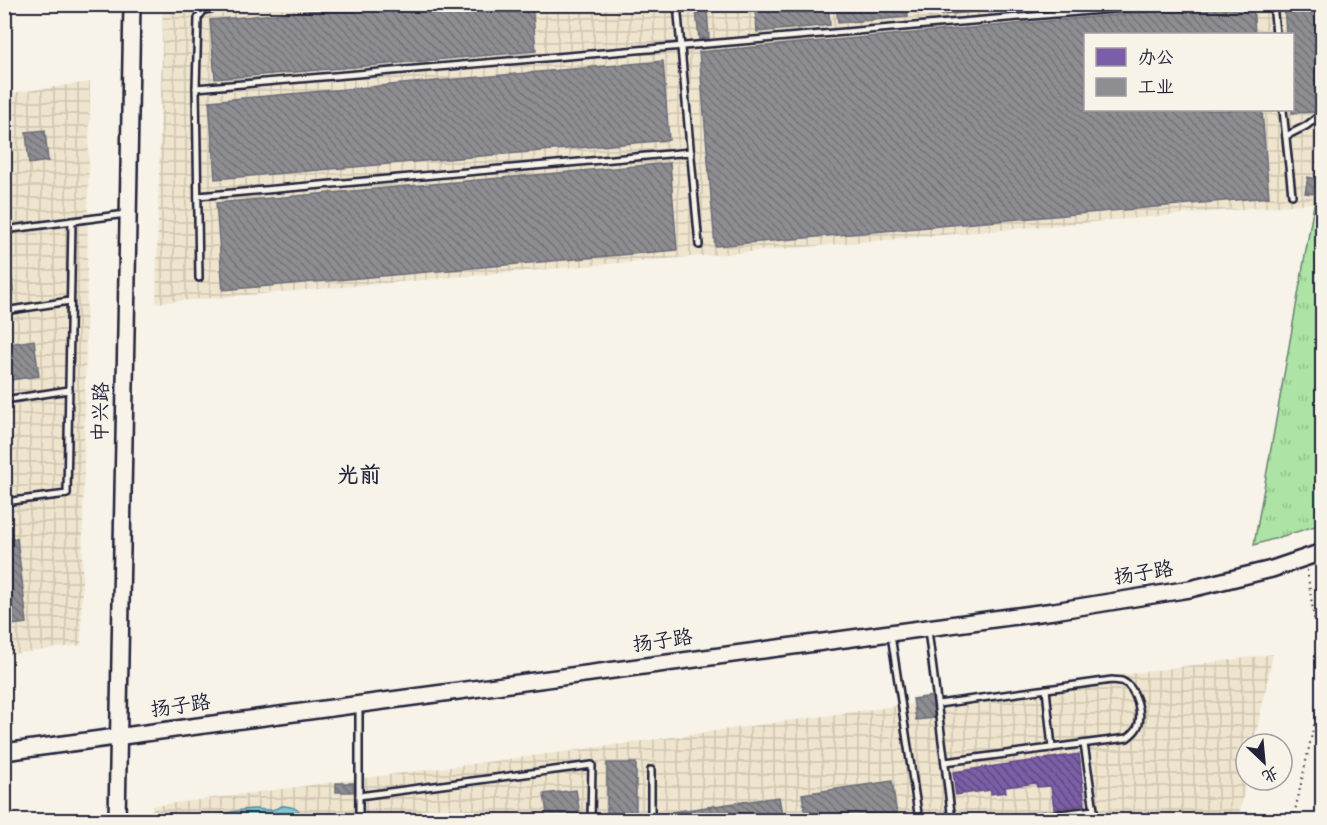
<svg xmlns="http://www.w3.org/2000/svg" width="1327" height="825" font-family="Dekko,'LXGW WenKai TC',sans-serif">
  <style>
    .industrial { fill: url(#industrial-grid); fill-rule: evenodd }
    .grass { fill: url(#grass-tufts); stroke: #688270; stroke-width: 1.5 }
    .water { fill: url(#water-ripples); stroke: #578797; stroke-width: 1.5 }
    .offices { fill: url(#offices-back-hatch); stroke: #604c87; stroke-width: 1.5 }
    .industry { fill: url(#industry-back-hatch); stroke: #6d6d78; stroke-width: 1.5 }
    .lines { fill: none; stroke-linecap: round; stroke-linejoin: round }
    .stream { stroke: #578797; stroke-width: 3 }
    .lane-casing { stroke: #22223b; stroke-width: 10 }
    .secondary-casing { stroke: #22223b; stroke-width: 20 }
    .path { stroke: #22223b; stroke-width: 2; stroke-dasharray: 1.5 4.5; stroke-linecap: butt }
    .lane { stroke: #f7f3e8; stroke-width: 5 }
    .secondary { stroke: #f7f3e8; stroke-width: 15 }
    .labels { text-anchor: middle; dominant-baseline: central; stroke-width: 6; stroke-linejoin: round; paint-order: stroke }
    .street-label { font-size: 20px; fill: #22223b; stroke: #f7f3e8 }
    .quarter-label { font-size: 22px; font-weight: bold; fill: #22223b; stroke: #f7f3e8 }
  </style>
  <defs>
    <pattern id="industrial-grid" width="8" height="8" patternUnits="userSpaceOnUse" patternTransform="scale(1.5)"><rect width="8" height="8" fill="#efe5ce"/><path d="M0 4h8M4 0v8" fill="none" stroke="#cdc4b2"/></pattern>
    <pattern id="grass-tufts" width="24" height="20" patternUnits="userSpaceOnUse" patternTransform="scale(1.5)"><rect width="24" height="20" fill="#ade3a5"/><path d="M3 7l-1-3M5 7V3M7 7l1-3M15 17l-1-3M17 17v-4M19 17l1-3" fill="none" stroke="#95c28f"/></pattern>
    <pattern id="water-ripples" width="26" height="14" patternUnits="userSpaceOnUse" patternTransform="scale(1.5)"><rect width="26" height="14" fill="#7acad4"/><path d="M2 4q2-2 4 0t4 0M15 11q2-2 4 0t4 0" fill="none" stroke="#69adb7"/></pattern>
    <pattern id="offices-back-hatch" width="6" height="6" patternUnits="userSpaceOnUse" patternTransform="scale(1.5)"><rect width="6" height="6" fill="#7b5ea7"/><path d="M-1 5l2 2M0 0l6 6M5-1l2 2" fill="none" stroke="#5f4982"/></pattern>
    <pattern id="industry-back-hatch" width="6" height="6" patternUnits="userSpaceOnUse" patternTransform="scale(1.5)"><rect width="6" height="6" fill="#8d8d92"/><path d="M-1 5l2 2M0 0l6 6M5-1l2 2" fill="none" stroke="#737378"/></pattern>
  </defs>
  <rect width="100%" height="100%" fill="#f7f3e8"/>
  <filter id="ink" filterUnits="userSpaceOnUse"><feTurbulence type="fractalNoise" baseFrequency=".0167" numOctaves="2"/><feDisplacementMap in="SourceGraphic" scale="12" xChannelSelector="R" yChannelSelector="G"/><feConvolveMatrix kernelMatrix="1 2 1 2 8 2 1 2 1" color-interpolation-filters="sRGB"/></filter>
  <g filter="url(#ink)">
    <!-- industrial -->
    <g class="industrial">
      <path d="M163,5H1322V158L1314,203L156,303ZM1086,34H1292V110H1086Z"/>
      <polygon points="90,82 81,645 5,655 4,94"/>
      <polygon points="1273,654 1254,744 1246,744 1246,780 1238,820 152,820 152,806 600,747"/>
    </g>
    <!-- grass -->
    <polygon class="grass" points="1322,159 1322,524 1254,545"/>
    <!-- water -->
    <path class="water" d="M282,806C293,806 301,809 304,820H201C209,816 245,809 254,809C267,809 269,813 282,806Z"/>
    <!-- offices -->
    <polygon class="offices" points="1079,754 1085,805 1054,809 1051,786 1037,787 1036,783 1005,787 1006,792 991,794 991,790 956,795 953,772"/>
    <!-- industry -->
    <g class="industry">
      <polygon points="385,4 532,4 536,51 215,79 210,20"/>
      <polygon points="773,4 828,4 830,25 757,32 755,6"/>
      <polygon points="836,4 907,4 908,17 838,23"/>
      <polygon points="941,4 1059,4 942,15"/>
      <polygon points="1241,4 1253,4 1255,34 1086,34 1086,110 1262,110 1269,197 715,246 699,52"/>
      <polygon points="1284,4 1322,4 1322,58 1320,58 1321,70 1315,70 1317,112 1292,113 1292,34 1286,34"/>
      <polygon points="707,9 709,38 699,39 696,10"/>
      <polygon points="663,61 669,140 215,179 209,101"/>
      <polygon points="45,130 48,161 29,164 26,132"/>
      <polygon points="670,163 677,250 223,290 216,203"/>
      <polygon points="1308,177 1316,179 1313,194 1305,193"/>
      <polygon points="10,261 13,291 4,292 4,262"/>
      <polygon points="34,340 39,376 4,381 4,345"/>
      <polygon points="17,538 27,623 4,626 4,540"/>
      <polygon points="932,696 935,718 916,720 913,699"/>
      <rect x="607" y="763" width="29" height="57"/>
      <polygon points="892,781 897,815 858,820 806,820 802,794"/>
      <rect x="336" y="783" width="17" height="9"/>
      <polygon points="576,790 581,820 548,820 544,794"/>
      <polygon points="779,797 783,820 673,820 672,812"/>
      <polygon points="672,813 673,820 657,820 656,815"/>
    </g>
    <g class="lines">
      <!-- stream -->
      <polyline class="stream" points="1320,510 1322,496"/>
      <!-- lane casing -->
      <g class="lane-casing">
        <g id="lane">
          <polyline points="677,4 699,245"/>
          <polyline points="1273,4 1276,34"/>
          <polyline points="219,6 220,7 253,4"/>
          <polyline points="196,88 1171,4"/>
          <polyline points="1283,110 1292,195"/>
          <polyline points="1286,136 1306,126 1319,116 1322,101"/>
          <polyline points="198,196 691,152"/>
          <polyline points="4,230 126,214"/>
          <polyline points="199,278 196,88 198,18 204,10 220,7"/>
          <polyline points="4,311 70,301"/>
          <polyline points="4,400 69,390"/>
          <polyline points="4,502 67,494 72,221"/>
          <polyline points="928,630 952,820"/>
          <polyline points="891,635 919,820"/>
          <polyline points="1046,689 1052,748"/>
          <path d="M938,704L1112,680C1114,680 1120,681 1122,681C1136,687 1144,715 1137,728C1135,732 1131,735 1127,738L945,762"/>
          <polyline points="359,706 359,820"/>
          <polyline points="359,796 592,765 591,820"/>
          <polyline points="651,820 651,770"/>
          <polyline points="1010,820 1094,810 1084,744"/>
        </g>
      </g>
      <!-- secondary casing -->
      <g class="secondary-casing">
        <g id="secondary">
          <polyline points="4,752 1054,611 1190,589 1272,569 1322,552"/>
          <polyline points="117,820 132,4"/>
        </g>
      </g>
      <!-- path -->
      <g class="path">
        <polyline points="1307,570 1322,672"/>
        <polyline points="1293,820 1322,689"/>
      </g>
      <!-- lane -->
      <use href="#lane" class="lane"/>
      <!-- secondary -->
      <use href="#secondary" class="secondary"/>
    </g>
  </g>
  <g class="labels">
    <!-- street labels -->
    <g class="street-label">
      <text transform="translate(103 412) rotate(-89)">中兴路</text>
      <text transform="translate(1144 575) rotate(-9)">扬子路</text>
      <text transform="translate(663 643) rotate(-8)">扬子路</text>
      <text transform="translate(181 708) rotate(-8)">扬子路</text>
    </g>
    <!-- quarter labels -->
    <g class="quarter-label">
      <text x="359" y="477">光前</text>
    </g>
  </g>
  <!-- margin -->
  <rect width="1327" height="825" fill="none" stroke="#f7f3e8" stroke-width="24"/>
  <rect x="12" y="12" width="1303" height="801" fill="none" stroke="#22223b" stroke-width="2" filter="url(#ink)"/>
  <!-- legend -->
  <rect x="1084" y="33" width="210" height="78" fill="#f7f3e8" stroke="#a29fa3" stroke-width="1.5"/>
  <rect x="1096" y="48" width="30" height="18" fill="#7b5ea7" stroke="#a29fa3" stroke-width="1.5"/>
  <text x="1138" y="63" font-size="18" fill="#22223b">办公</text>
  <rect x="1096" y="78" width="30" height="18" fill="#8d8d92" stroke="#a29fa3" stroke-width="1.5"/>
  <text x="1138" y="93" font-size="18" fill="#22223b">工业</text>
  <!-- north arrow -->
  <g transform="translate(1264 762) rotate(154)"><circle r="28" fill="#f7f3e8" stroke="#a29fa3" stroke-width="1.5"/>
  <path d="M0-4.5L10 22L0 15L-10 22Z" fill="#22223b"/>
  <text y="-9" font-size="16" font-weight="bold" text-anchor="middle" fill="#22223b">北</text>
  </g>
</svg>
